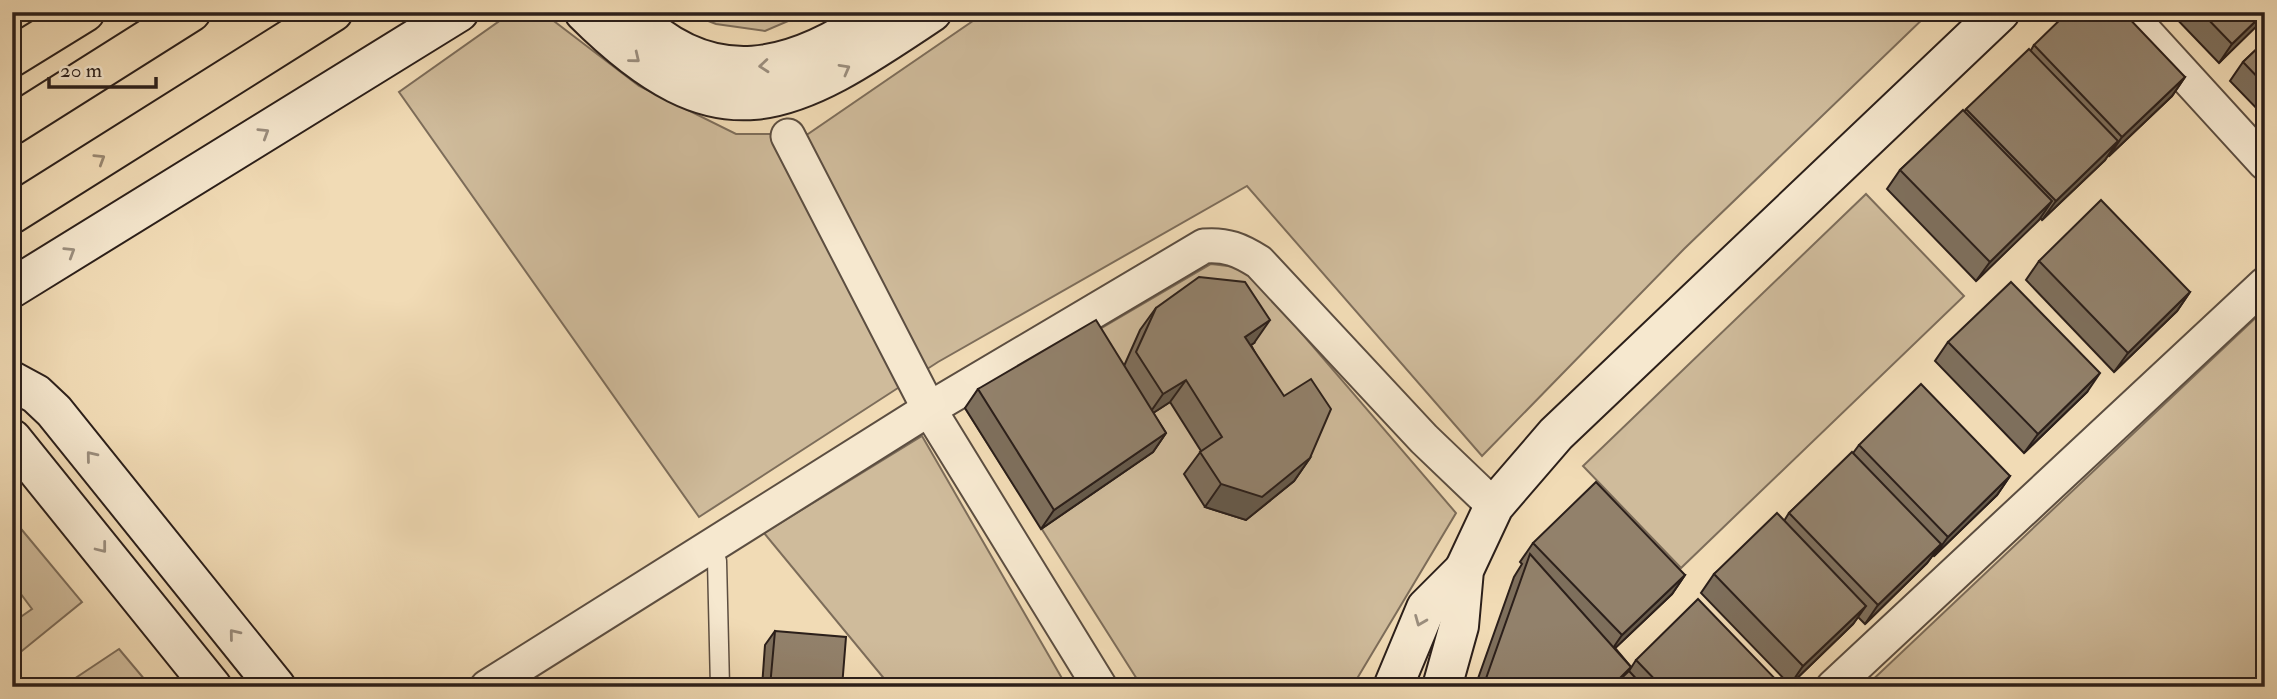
<svg xmlns="http://www.w3.org/2000/svg" width="2277" height="699" font-family="'IM FELL Double Pica',serif">
  <style>
    .green { fill: #cfbb9b; stroke: #7d6d5a; stroke-width: 2 }
    .lines { fill: none; stroke-linecap: round; stroke-linejoin: round }
    .service-casing { stroke: #5c4e41; stroke-width: 21 }
    .minor-casing { stroke: #5c4e41; stroke-width: 37 }
    .secondary-casing { stroke: #2b1f1a; stroke-width: 42 }
    .trunk-casing { stroke: #2b1f1a; stroke-width: 42 }
    .service { stroke: #f6e8cf; stroke-width: 18 }
    .minor { stroke: #f6e8cf; stroke-width: 33 }
    .secondary { stroke: #f6e8cf; stroke-width: 38 }
    .trunk { stroke: #f1dbb5; stroke-width: 38 }
    .wall { fill: #7e6f5c; stroke: #2b1f1a; stroke-width: 2 }
    .shaded-wall { fill: #665a4b; stroke: #2b1f1a; stroke-width: 2 }
    .building { fill: #92816b; stroke: #2b1f1a; stroke-width: 2 }
    .oneway { stroke: #9b8e7e }
    .oneway2 { stroke: #98866f }
  </style>
  <rect width="100%" height="100%" fill="#f1dbb5"/>
  <filter id="stains"><feTurbulence type="fractalNoise" baseFrequency=".00286" numOctaves="4"/><feColorMatrix values="0 0 0 0 .2 0 0 0 0 .09 0 0 0 0 .02 0 0 0 .5 -.17"/></filter>
  <radialGradient id="worn" r=".72"><stop offset=".6" stop-color="#630" stop-opacity="0"/><stop offset="1" stop-color="#630" stop-opacity=".3"/></radialGradient>
  <!-- green -->
  <g class="green">
    <polygon points="512,12 542,12 639,86 736,134 808,134 986,12 1930,12 1684,249 1482,456 1247,186 938,362 699,517 399,92"/>
    <polygon points="685,12 809,12 765,31 716,24"/>
    <polygon points="1866,194 1964,296 1681,568 1583,466"/>
    <polygon points="1211,264 1236,267 1255,279 1456,513 1352,687 1142,687 965,408"/>
    <polygon points="2265,309 2265,687 1865,687"/>
    <polygon points="922,436 1067,687 891,687 764,533"/>
    <polygon points="12,518 82,602 12,659 12,623 32,609 12,582"/>
    <polygon points="119,649 151,687 62,687"/>
  </g>
  <g class="lines">
    <!-- service casing -->
    <g class="service-casing">
      <polyline id="service" points="711,546 717,561 720,687"/>
    </g>
    <!-- minor casing -->
    <g class="minor-casing">
      <g id="minor">
        <polyline points="2127,12 2265,163"/>
        <polyline points="788,136 929,409 1100,687"/>
        <path d="M487,687L929,409L1204,246C1226,244 1240,250 1259,262L1424,439L1494,506"/>
        <polyline points="1833,687 2265,284"/>
      </g>
    </g>
    <!-- secondary casing -->
    <g class="secondary-casing">
      <g id="secondary">
        <path d="M584,12C722,149 788,109 932,12"/>
        <path d="M630,12C710,95 795,72 879,12"/>
        <polyline points="12,288 459,12"/>
        <polyline points="12,381 36,394 54,411 276,687"/>
        <polyline points="12,439 212,687"/>
        <polyline points="1393,687 1426,608 1464,570"/>
        <polyline points="1442,687 1459,626 1464,570 1494,506 1556,434 2000,12"/>
      </g>
    </g>
    <!-- trunk casing -->
    <g class="trunk-casing">
      <g id="trunk">
        <polyline points="12,57 85,12"/>
        <polyline points="12,125 191,12"/>
        <polyline points="12,214 333,12"/>
      </g>
    </g>
    <!-- service -->
    <use href="#service" class="service"/>
    <!-- minor -->
    <use href="#minor" class="minor"/>
    <!-- secondary -->
    <use href="#secondary" class="secondary"/>
    <!-- trunk -->
    <use href="#trunk" class="trunk"/>
  </g>
  <!-- wall -->
  <g class="wall">
    <polygon points="2170,12 2265,12 2219,63"/>
    <polygon points="2265,41 2265,117 2230,81 2243,62"/>
    <polygon points="2034,45 2185,77 2172,96 2109,156 2108,155 2105,160 2042,220 2040,218 1976,281 1887,189 1900,170 2031,50"/>
    <polygon points="2039,261 2190,292 2177,311 2114,372 2026,280"/>
    <polygon points="1156,308 1254,343 1251,345 1310,458 1294,481 1246,520 1205,507 1184,474 1201,451 1170,402 1153,413 1166,433 1153,452 1041,529 965,408 978,389 1124,366 1140,330"/>
    <polygon points="1948,342 2087,392 2024,453 1935,361"/>
    <polygon points="1859,445 2010,476 1997,495 1934,556 1933,555 1927,563 1865,624 1858,617 1853,624 1790,685 1701,593 1714,574 1784,521 1789,513 1853,453"/>
    <polygon points="1533,543 1685,575 1672,594 1615,648 1631,667 1629,671 1636,660 1783,687 1475,687 1514,577 1522,564 1520,562"/>
    <polygon points="775,631 842,687 762,687 765,645"/>
  </g>
  <!-- shaded-wall -->
  <g class="shaded-wall">
    <polygon points="2265,12 2265,18 2219,63 2232,44"/>
    <polygon points="2185,77 2172,96 2109,156 2122,137"/>
    <polygon points="2118,141 2105,160 2042,220 2056,201"/>
    <polygon points="2052,201 2039,220 1976,281 1990,262"/>
    <polygon points="2190,292 2177,311 2114,372 2128,353"/>
    <polygon points="1270,320 1254,343 1229,359 1245,337"/>
    <polygon points="2100,373 2087,392 2024,453 2038,434"/>
    <polygon points="1186,380 1170,402 1147,417 1163,394"/>
    <polygon points="1166,433 1153,452 1041,529 1054,510"/>
    <polygon points="1310,458 1294,481 1246,520 1205,507 1221,484"/>
    <polygon points="2010,476 1997,495 1934,556 1948,537"/>
    <polygon points="1941,544 1927,563 1865,624 1878,605"/>
    <polygon points="1685,575 1672,594 1609,654 1622,635"/>
    <polygon points="1866,606 1853,624 1790,685 1803,666"/>
  </g>
  <!-- building -->
  <g class="building">
    <polygon points="2068,12 2123,12 2185,77 2122,137 2034,45"/>
    <polygon points="2201,12 2265,12 2232,44"/>
    <polygon points="2265,41 2265,85 2243,62"/>
    <polygon points="2029,49 2118,141 2056,201 1966,109"/>
    <polygon points="1963,110 2052,201 1990,262 1900,170"/>
    <polygon points="2101,200 2190,292 2128,353 2039,261"/>
    <polygon points="1199,277 1245,282 1270,320 1245,337 1284,396 1311,379 1331,409 1310,458 1262,497 1221,484 1200,452 1222,437 1186,380 1163,394 1136,352 1156,308"/>
    <polygon points="2011,282 2100,373 2038,434 1948,342"/>
    <polygon points="1096,320 1166,433 1054,510 978,389"/>
    <polygon points="1921,384 2010,476 1948,537 1859,445"/>
    <polygon points="1852,452 1941,544 1878,605 1789,513"/>
    <polygon points="1596,482 1685,575 1622,635 1533,543"/>
    <polygon points="1777,513 1866,606 1803,666 1714,574"/>
    <polygon points="1530,554 1631,667 1611,687 1483,687"/>
    <polygon points="1698,599 1783,687 1662,687 1636,660"/>
    <polygon points="775,631 846,637 842,687 770,687"/>
    <polygon points="1629,671 1644,687 1612,687"/>
  </g>
  <!-- one-way arrows -->
  <defs><path id="oneway-chevron" d="M-2-3.5L2.5 0L-2 3.5" fill="none" stroke-width="1.6" stroke-linecap="round" stroke-linejoin="round" transform="scale(1.75)"/></defs>
  <g class="oneway">
    <use href="#oneway-chevron" transform="translate(635 58) rotate(39)"/>
    <use href="#oneway-chevron" transform="translate(764 66) rotate(175)"/>
    <use href="#oneway-chevron" transform="translate(845 69) rotate(-29)"/>
    <use href="#oneway-chevron" transform="translate(264 133) rotate(-32)"/>
    <use href="#oneway-chevron" transform="translate(70 252) rotate(-32)"/>
    <use href="#oneway-chevron" transform="translate(91 456) rotate(-129)"/>
    <use href="#oneway-chevron" transform="translate(102 548) rotate(52)"/>
    <use href="#oneway-chevron" transform="translate(1420 621) rotate(112)"/>
    <use href="#oneway-chevron" transform="translate(234 634) rotate(-129)"/>
  </g>
  <use class="oneway2" href="#oneway-chevron" transform="translate(100 159) rotate(-32)"/>
  <!-- margin -->
  <rect width="2277" height="699" fill="none" stroke="#f1dbb5" stroke-width="42"/>
  <rect x="14" y="14" width="2249" height="671" fill="none" stroke="#2b1f1a" stroke-width="3.5"/>
  <rect x="21" y="21" width="2235" height="657" fill="none" stroke="#2b1f1a" stroke-width="2"/>
  <!-- scale -->
  <path d="M49 77v10h107v-10" fill="none" stroke="#2b1f1a" stroke-width="3.5"/>
  <text x="60" y="77" font-size="21" fill="#2b1f1a" stroke="#f6e8cf" stroke-width="5" paint-order="stroke">20 m</text>
  <rect width="100%" height="100%" filter="url(#stains)"/>
  <rect width="100%" height="100%" fill="url(#worn)"/>
</svg>
